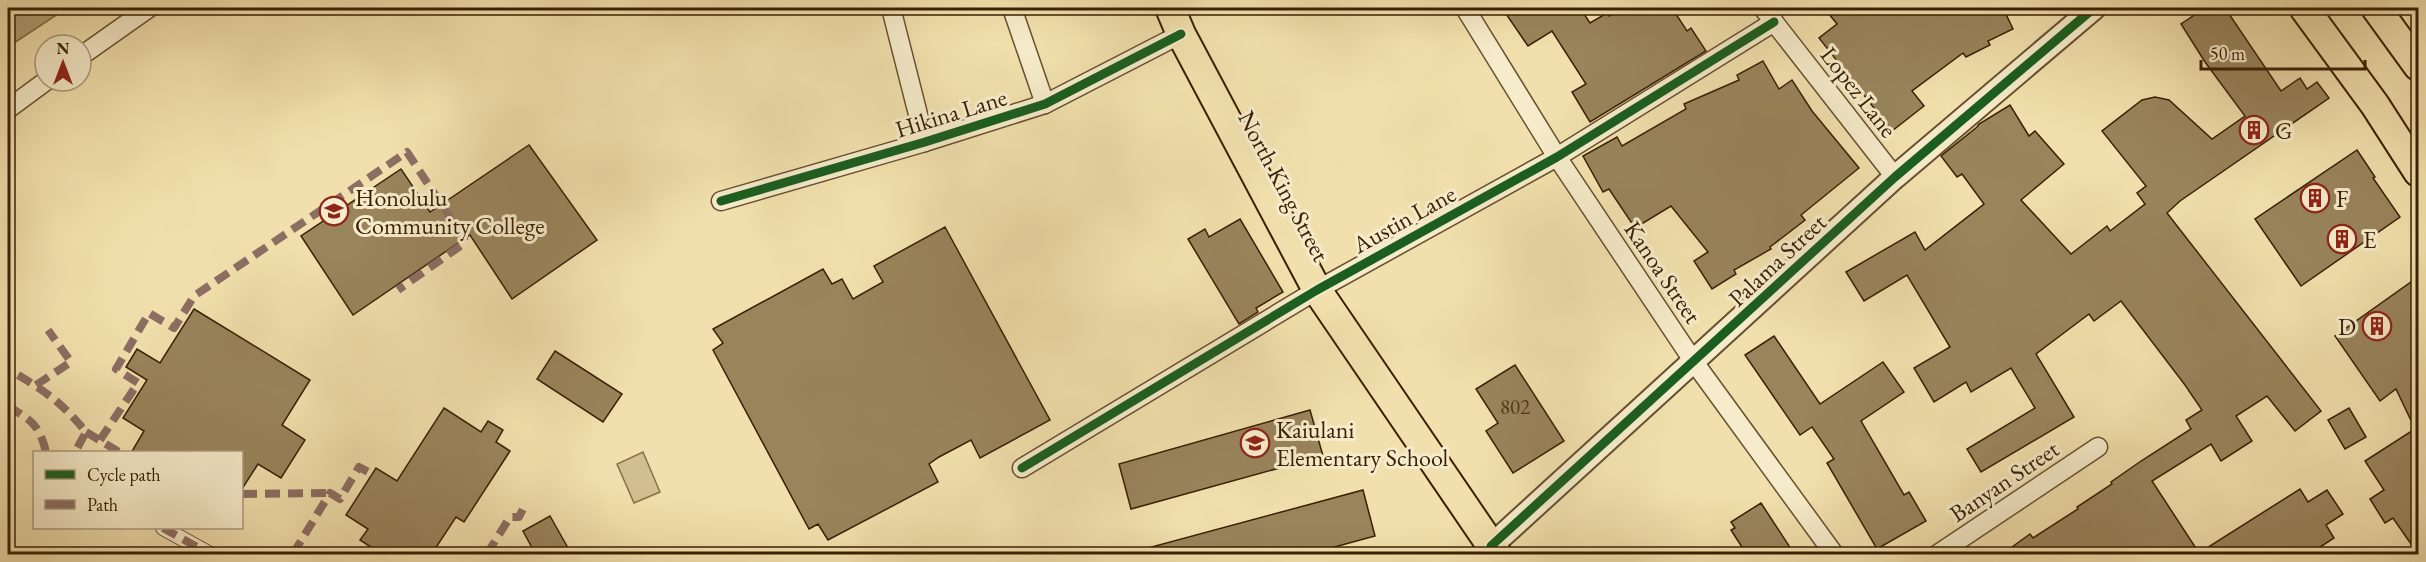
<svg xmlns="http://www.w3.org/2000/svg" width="2426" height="562" font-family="'EB Garamond',serif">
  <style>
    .green { fill: #d2bf90; stroke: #86704a; stroke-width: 1.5 }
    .water { fill: #b29f74; stroke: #826c47; stroke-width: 1.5 }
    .building { fill: #99845c; stroke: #392004; stroke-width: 1.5 }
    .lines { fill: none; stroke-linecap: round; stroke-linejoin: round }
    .pedestrian-casing { stroke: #67502e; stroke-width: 16 }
    .minor-casing { stroke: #67502e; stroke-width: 21 }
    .tertiary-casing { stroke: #67502e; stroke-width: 26 }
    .primary-casing { stroke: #392004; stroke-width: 32 }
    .pedestrian { stroke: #f6ebca; stroke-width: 14 }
    .minor { stroke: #f6ebca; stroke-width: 18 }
    .tertiary { stroke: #f6ebca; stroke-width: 22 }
    .primary { stroke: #f1e0ad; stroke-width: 28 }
    .quiet { stroke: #8d6e63; stroke-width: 8; stroke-dasharray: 15 8; stroke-linecap: butt }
    .cycleway-casing { stroke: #f6ebca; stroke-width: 13 }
    .cycleway { stroke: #1b5e20; stroke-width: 9 }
    .labels { text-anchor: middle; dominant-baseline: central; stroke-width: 6; stroke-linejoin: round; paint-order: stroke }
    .number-label { font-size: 21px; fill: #51391a }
    .street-label { font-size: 24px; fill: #392004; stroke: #f6ebca }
    .poi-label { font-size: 24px; fill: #392004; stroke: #f6ebca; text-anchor: start }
  </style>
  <rect width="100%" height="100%" fill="#f1e0ad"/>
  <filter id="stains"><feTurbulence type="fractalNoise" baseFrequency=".00333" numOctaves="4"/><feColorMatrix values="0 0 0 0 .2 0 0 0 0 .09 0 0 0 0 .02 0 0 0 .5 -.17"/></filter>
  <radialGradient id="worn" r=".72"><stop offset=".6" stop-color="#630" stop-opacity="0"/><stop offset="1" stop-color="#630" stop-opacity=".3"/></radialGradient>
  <!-- green -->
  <polygon class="green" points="643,452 660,492 634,503 617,464"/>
  <!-- water -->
  <polygon class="water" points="8,8 67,8 8,47"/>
  <!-- building -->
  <g class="building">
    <polygon points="1502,8 1580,8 1590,23 1607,13 1609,16 1623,8 1672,8 1687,31 1691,28 1706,51 1590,122 1572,92 1586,84 1552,31 1528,46"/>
    <polygon points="1824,8 2003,8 2013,29 1988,41 1990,45 1966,57 1963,53 1912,91 1924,106 1892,131 1819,38 1837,24"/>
    <polygon points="2205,8 2225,8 2281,91 2300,78 2307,89 2317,82 2329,98 2180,201 2167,213 2321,411 2295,431 2267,396 2236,416 2252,441 2221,461 2211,444 2152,481 2199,553 2300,489 2308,502 2327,490 2343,514 2326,525 2334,538 2308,555 2001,555 2030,534 2033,538 2078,509 2077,507 2112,484 2111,482 2141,461 2191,429 2186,420 2202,410 2185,385 2121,301 2094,321 2089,314 2036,354 2074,417 1981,472 1967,449 2035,408 2011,368 1971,392 1966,382 1934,402 1914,368 1950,347 1907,275 1864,301 1846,272 1915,232 1925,250 1984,204 1962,174 1957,177 1941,156 1977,127 1979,124 2010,105 2029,136 2035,131 2064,164 2021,200 2071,254 2107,226 2110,231 2145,204 2137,193 2146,186 2102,131 2142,100 2155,97 2169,100 2212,139 2245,116 2205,62 2181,24"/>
    <polygon points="1763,61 1779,89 1792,80 1812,111 1859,168 1801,215 1805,220 1770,247 1771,249 1734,270 1736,274 1712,289 1694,261 1708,252 1671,206 1635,228 1609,189 1603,192 1583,156 1617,137 1622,146 1686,109 1684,104 1739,80 1737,75"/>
    <polygon points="529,145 597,240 512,299 470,235 353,315 301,236 401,169 430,212"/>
    <polygon points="2357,150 2375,177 2373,178 2400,217 2301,286 2255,219"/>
    <polygon points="1240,219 1283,292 1256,308 1258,312 1239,324 1188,239 1205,229 1209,237"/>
    <polygon points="945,227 1050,420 980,458 971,440 939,457 929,464 938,482 828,540 818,524 809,529 713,350 723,343 713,329 823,269 832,284 842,279 853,299 883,282 874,266"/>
    <polygon points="2418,277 2418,554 2393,518 2385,523 2370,499 2384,490 2365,461 2415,429 2396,389 2380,401 2335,336"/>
    <polygon points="194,309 310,380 282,425 305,440 281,478 258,464 242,489 242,453 131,453 144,431 123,418 147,380 126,367 137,349 160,363"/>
    <polygon points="1774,336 1820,404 1883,362 1904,392 1861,421 1904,495 1909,492 1926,521 1877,549 1827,463 1834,459 1812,427 1800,435 1745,355"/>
    <polygon points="555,351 622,394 603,422 537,379"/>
    <polygon points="1515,365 1564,441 1513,473 1486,431 1498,423 1476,389"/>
    <polygon points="444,408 481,432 488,421 503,430 496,442 510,451 464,522 456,517 431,555 383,555 360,540 368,529 346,515 376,468 397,481"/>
    <polygon points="2349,408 2366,437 2345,449 2328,420"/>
    <polygon points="1310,410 1323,456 1131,509 1119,464"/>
    <polygon points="1363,490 1375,536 1305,555 1144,555 1144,549"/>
    <polygon points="1761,503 1795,555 1747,555 1731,530 1735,528 1731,522"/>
    <polygon points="550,516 572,555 536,555 523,531"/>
  </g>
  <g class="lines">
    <!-- pedestrian casing -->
    <g class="pedestrian-casing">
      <polyline id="pedestrian" points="163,528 210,554"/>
    </g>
    <!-- minor casing -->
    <g class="minor-casing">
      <g id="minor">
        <polyline points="891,8 925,142"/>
        <polyline points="1012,8 1045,104"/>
        <polyline points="1465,8 1557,157 1694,362 1834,554"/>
        <polyline points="1763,8 1895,177"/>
        <polyline points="81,56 149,8"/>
        <polyline points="8,109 46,81"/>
        <polyline points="721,201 925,142 1045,104 1181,34"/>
        <polyline points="1022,468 1317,290 1557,157 1774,22"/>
        <polyline points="1938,554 2098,447"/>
      </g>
    </g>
    <!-- tertiary casing -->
    <g class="tertiary-casing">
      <polyline id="tertiary" points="1491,546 1895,177 2094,8"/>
    </g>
    <!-- primary casing -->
    <g class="primary-casing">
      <g id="primary">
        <polyline points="1170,8 1181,34 1317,290 1497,554"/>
        <polyline points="2304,8 2375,105 2418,172"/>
        <polyline points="2376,8 2418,66"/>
      </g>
    </g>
    <!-- pedestrian -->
    <use href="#pedestrian" class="pedestrian"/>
    <!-- minor -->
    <use href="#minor" class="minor"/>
    <!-- tertiary -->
    <use href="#tertiary" class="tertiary"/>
    <!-- primary -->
    <use href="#primary" class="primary"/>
    <!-- quiet -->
    <g class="quiet">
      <path d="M18,375C48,393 63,404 86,432L75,452"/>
      <polyline points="36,385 71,362 48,330"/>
      <path d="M8,406C32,421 39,424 46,452"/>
      <polyline points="86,432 119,452"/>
      <polyline points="100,440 138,383 116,369 149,313 174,328 194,296 407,152 466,242 398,290"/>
      <polyline points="242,494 330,493"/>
      <polyline points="163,528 210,554"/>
      <polyline points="293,554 330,493 340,499 359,467 372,474"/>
      <polyline points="487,554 510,517 519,517 524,507"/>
    </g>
    <!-- cycleway casing -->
    <g class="cycleway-casing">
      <g id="cycleway">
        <polyline points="721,201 925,142 1045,104 1181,34"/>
        <polyline points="1022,468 1317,290 1557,157 1774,22"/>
        <polyline points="1491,546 1895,177 2094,8"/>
      </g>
    </g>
    <!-- cycleway -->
    <use href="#cycleway" class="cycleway"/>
  </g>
  <!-- icons -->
  <defs>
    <g id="building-ring" transform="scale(1.5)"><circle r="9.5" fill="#f6ebca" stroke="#8f2418" stroke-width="1.5"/><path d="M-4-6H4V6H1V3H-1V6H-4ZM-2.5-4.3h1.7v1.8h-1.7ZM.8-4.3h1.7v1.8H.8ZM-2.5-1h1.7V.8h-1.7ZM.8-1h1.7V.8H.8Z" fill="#8f2418"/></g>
    <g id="university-ring" transform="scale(1.5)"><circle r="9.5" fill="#f6ebca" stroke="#8f2418" stroke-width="1.5"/><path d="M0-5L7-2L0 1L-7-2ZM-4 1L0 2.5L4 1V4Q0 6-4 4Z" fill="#8f2418"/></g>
    <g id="school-ring" transform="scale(1.5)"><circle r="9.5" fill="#f6ebca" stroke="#8f2418" stroke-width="1.5"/><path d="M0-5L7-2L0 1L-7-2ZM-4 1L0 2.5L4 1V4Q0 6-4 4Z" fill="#8f2418"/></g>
  </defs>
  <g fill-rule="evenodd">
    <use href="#building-ring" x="2254" y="130"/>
    <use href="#building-ring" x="2315" y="198"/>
    <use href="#university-ring" x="334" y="211"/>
    <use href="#building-ring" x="2342" y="239"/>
    <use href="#building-ring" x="2377" y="326"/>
    <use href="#school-ring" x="1255" y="443"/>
  </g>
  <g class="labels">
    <!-- number labels -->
    <g class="number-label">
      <text x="1515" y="406">802</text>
    </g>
    <!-- street labels -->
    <g class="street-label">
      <text transform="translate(1859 92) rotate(52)">Lopez Lane</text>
      <text transform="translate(951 113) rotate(-17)">Hikina Lane</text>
      <text transform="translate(1284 186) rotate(62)">North King Street</text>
      <text transform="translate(1404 219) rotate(-29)">Austin Lane</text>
      <text transform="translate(1777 260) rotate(-43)">Palama Street</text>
      <text transform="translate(1663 272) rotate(56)">Kanoa Street</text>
      <text transform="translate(2004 481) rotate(-34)">Banyan Street</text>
    </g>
    <!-- poi labels -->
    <g class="poi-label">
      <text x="2275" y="130">G</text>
      <text x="355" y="197">Honolulu<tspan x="355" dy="28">Community College</tspan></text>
      <text x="2336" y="198">F</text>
      <text x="2363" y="239">E</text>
      <text x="2356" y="326" text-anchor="end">D</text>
      <text x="1276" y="429">Kaiulani<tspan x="1276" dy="28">Elementary School</tspan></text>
    </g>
  </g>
  <!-- margin -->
  <rect width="2426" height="562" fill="none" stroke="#f1e0ad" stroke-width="30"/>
  <rect x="9" y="9" width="2408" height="544" fill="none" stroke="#392004" stroke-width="3"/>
  <rect x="15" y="15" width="2396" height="532" fill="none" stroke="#392004" stroke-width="1.5"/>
  <!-- legend -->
  <rect x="33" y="451" width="210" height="78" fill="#f6ebca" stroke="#aa9a7b" stroke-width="1.5"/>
  <rect x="45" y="470" width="30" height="9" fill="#1b5e20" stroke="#aa9a7b" stroke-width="1.5"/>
  <text x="87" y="481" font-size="18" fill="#392004">Cycle path</text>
  <rect x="45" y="500" width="30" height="9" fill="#8d6e63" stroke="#aa9a7b" stroke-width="1.5"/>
  <text x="87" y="511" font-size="18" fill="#392004">Path</text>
  <!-- north arrow -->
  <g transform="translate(63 63)"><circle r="28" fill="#f6ebca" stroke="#aa9a7b" stroke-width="1.5"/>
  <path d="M0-4.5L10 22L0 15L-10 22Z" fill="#8f2418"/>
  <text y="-9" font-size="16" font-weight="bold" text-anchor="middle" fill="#392004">N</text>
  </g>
  <!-- scale -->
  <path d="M2201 60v9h164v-9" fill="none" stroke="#392004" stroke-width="3"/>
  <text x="2210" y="60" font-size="18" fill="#392004" stroke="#f6ebca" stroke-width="4.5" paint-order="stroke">50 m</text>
  <rect width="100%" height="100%" filter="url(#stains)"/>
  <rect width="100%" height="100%" fill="url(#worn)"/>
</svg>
